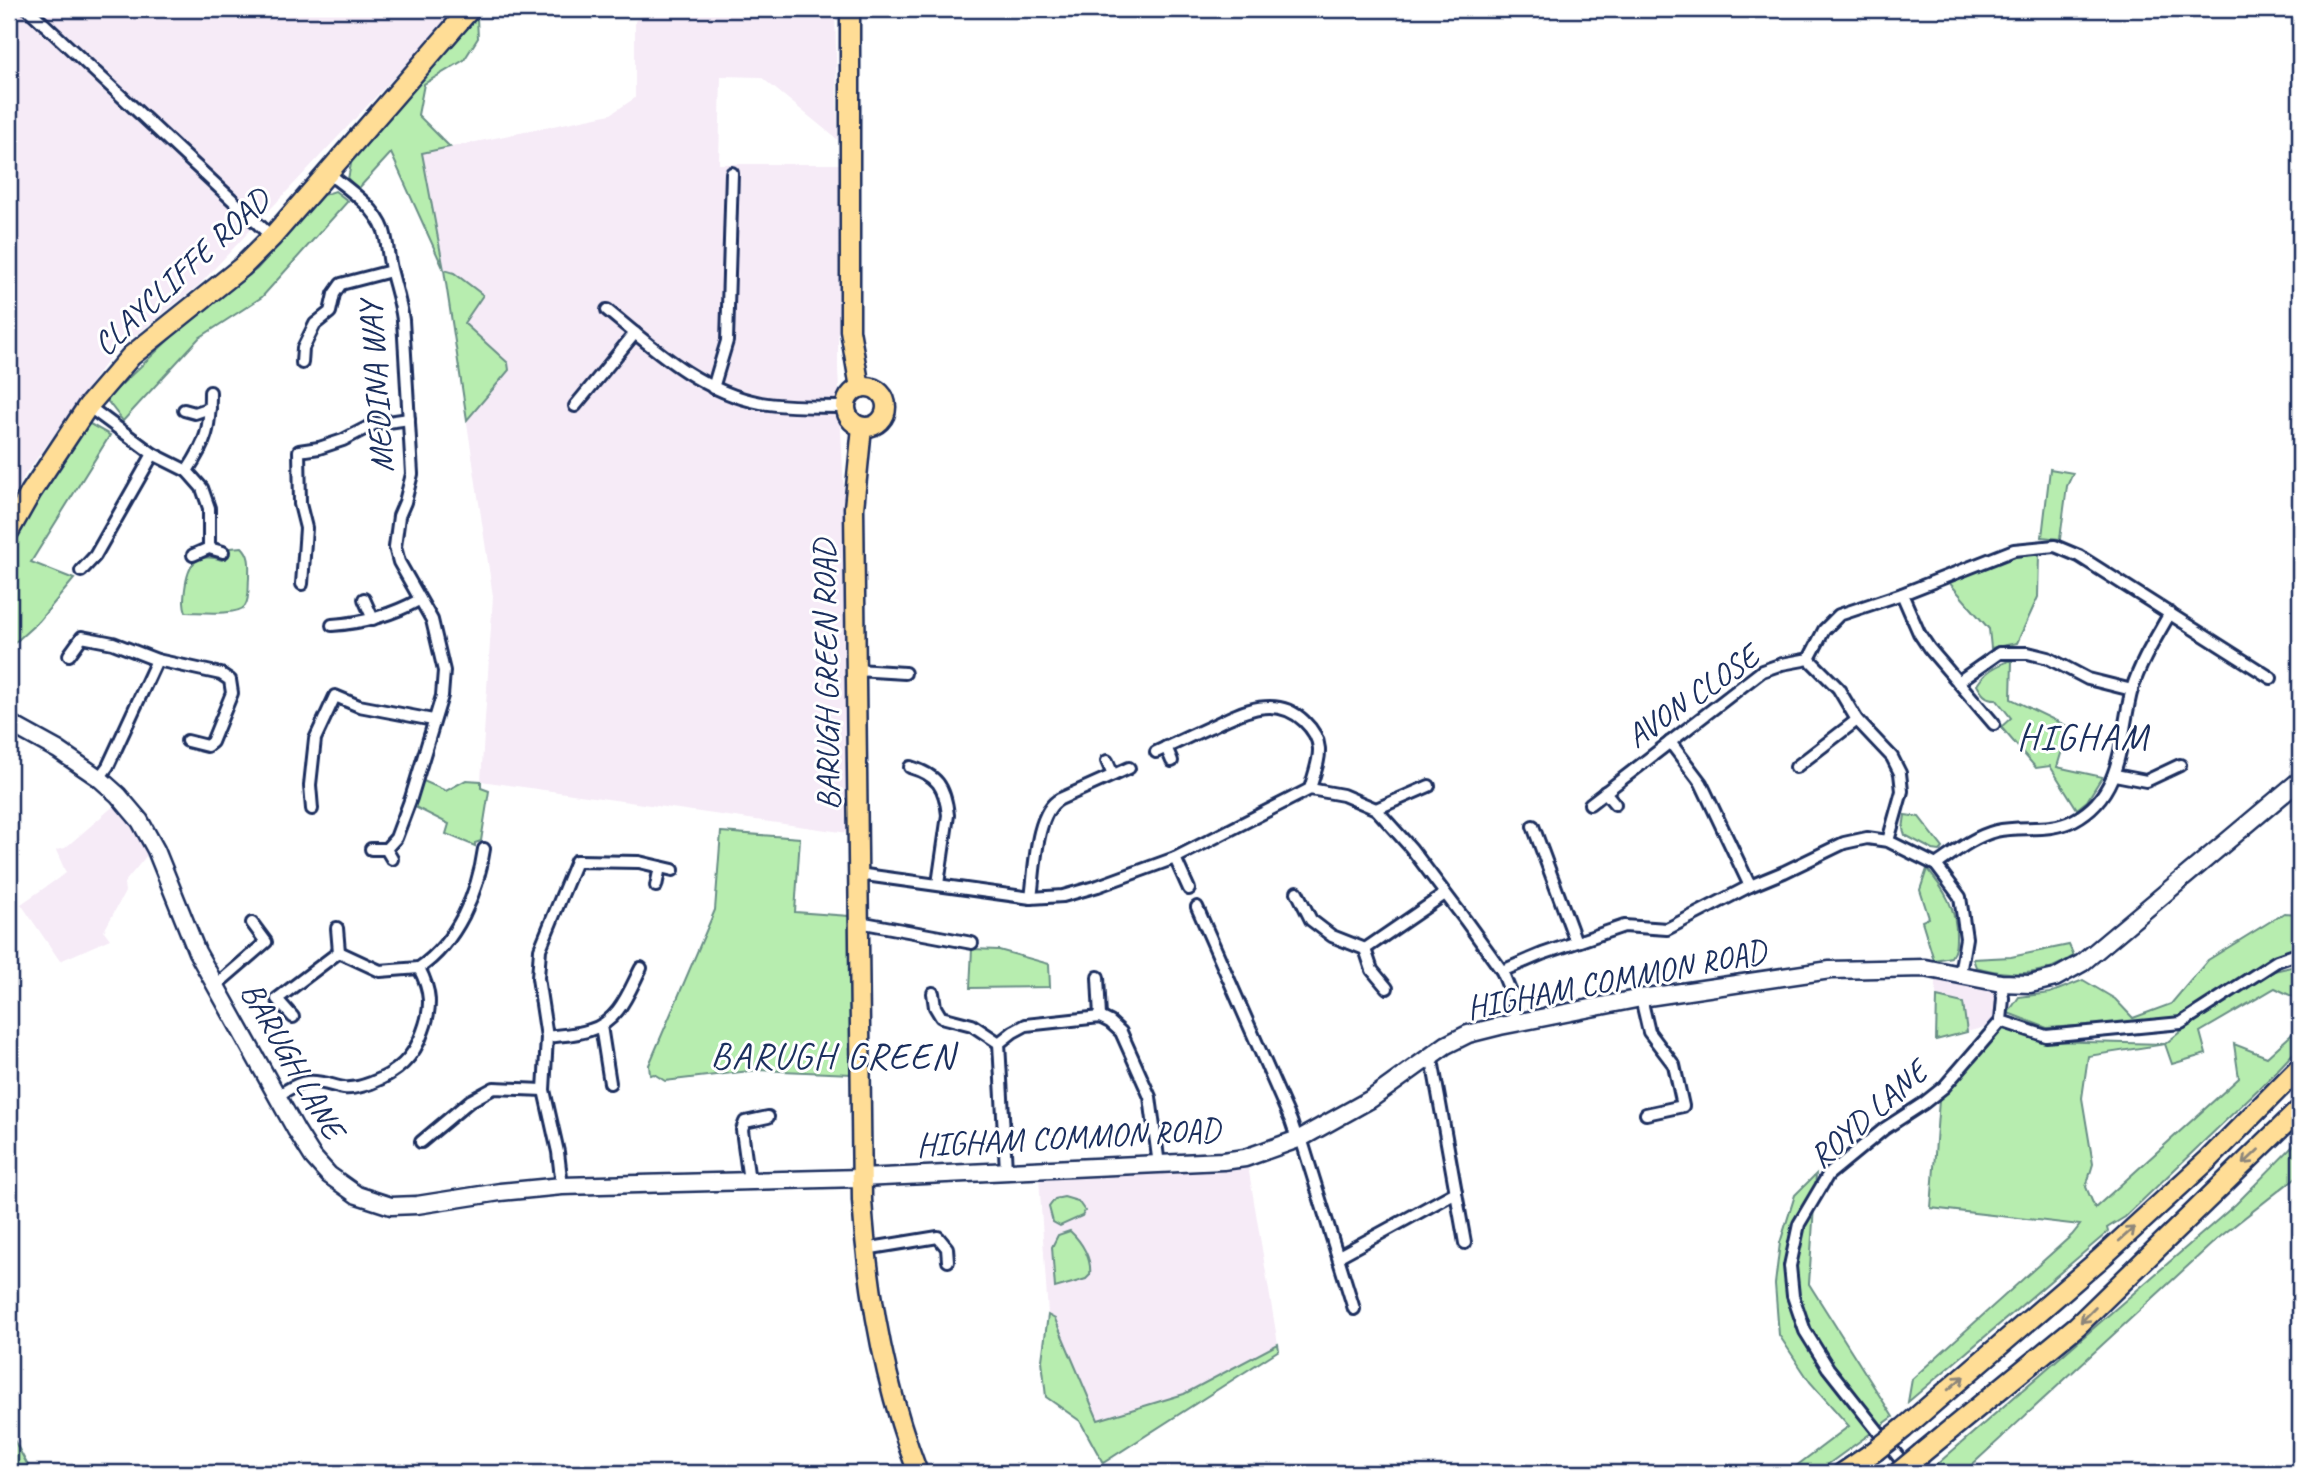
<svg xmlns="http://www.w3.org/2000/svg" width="2309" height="1482" font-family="Caveat,sans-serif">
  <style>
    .built { fill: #f6ebf7 }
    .green { fill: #b7edaf; stroke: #698e86; stroke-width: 2 }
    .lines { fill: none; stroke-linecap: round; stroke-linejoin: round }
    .street-casing { stroke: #1b2f5e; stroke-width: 16 }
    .secondary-casing { stroke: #1b2f5e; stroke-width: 21 }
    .primary-casing { stroke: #1b2f5e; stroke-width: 23 }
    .highway-casing { stroke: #1b2f5e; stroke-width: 24 }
    .street { stroke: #fff; stroke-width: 10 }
    .secondary { stroke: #fff; stroke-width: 16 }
    .primary { stroke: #ffdd96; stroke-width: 18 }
    .highway { stroke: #ffdd96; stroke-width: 19 }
    .highway-bridge-casing { stroke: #1b2f5e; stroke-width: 24; stroke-linecap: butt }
    .highway-bridge { stroke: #ffdd96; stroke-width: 19 }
    .oneway { stroke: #8d867a }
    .labels { text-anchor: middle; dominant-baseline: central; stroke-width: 6; stroke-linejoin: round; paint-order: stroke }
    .street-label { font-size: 33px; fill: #1b2f5e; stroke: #fff }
    .quarter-label { font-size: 37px; letter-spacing: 2px; fill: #1b2f5e; stroke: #fff }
  </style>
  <rect width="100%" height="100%" fill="#fff"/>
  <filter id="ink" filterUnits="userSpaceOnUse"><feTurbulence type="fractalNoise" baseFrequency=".0143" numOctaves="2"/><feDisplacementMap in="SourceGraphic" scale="14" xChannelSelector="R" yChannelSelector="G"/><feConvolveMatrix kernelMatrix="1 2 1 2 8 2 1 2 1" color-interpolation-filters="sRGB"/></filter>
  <g filter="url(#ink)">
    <!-- built -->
    <g class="built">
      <polygon points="9,9 458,9 199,285 112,354 25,475 9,504"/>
      <polygon points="648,9 835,9 838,140 761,77 721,76 719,164 839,164 838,368 844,493 848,833 481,781 493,596 444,270 422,153 611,114 635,98 635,21"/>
      <polygon points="116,804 135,828 148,854 124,883 125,892 104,931 110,939 60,961 21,904 66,873 56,850 65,848"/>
      <polygon points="1936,976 1990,985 1995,993 1997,1012 1989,1026 1936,1040"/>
      <polygon points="1248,1166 1278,1344 1184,1394 1097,1420 1055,1320 1048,1315 1039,1177 1158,1174"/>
    </g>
    <!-- green -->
    <g class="green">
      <polygon points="477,18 478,38 464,60 424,84 418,115 450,147 422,153 444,270 454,273 483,295 464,323 508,363 509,370 467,420 444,270 391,153 358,189 348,179 353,154"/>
      <polygon points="335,191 348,201 262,297 199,338 123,421 106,399 195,315 257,269 323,195"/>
      <polygon points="90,424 110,435 31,562 74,579 39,621 9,648 9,545 83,426"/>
      <polygon points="2050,469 2073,473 2067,486 2060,539 2042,537"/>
      <path d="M242,547C251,556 249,566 249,578C248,587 250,598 245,606C238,616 199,612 186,612C183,604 184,598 185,589C188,564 196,552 222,560L230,548Z"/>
      <polygon points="2039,554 2038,597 2017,643 1991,648 1989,629 1947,580 2017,556"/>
      <path d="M2009,661H2012L2011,699L2069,727L2057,767L2102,777L2087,801L2077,809L2050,766L2036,768L2001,727L2011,718L1996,699C1985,699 1982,694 1977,685C1985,672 1995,666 2009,661Z"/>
      <polygon points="419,779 446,791 466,780 481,781 481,788 489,791 481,841 475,843 475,846 446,834 449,824 413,806"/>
      <polygon points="1905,815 1919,817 1943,848 1940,851 1933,850 1905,835 1903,829"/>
      <polygon points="721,832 800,838 795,912 849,916 852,1074 758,1070 665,1081 654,1074 650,1075 649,1065 715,910"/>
      <path d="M1927,869C1944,889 1957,909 1956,936C1956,944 1956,950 1951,957L1934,960L1922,921L1929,918L1920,890Z"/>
      <polygon points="2284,913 2300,914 2300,948 2276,955 2179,1019 2047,1028 2008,1013 2019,997 2050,993 2083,980 2115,999 2133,1018 2171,1004 2208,960"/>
      <path d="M2069,945L2074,956C2064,961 2054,968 2043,970C2023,976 1996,973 1976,967L1973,959L2011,957Z"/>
      <polygon points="972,949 999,950 1049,964 1050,987 970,988"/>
      <polygon points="2300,965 2300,1002 2298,999 2275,988 2200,1032 2206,1054 2172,1064 2165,1044 2088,1056 2082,1098 2093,1164 2086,1187 2095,1208 2239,1078 2234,1044 2267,1057 2300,1027 2300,1046 2271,1077 2125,1217 2107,1228 2108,1232 1908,1402 1912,1379 2072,1235 2080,1225 1931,1208 1939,1100 2004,1027 2045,1041 2165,1044 2200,1016 2274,971"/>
      <polygon points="1937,997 1963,1003 1967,1032 1936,1040"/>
      <polygon points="2300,1139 2300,1174 2216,1240 1963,1473 1927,1473 2236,1204"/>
      <polygon points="1816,1174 1809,1284 1893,1417 1816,1473 1787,1473 1849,1426 1810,1382 1779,1335 1775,1284 1780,1243 1795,1195"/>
      <polygon points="1064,1197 1078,1201 1085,1211 1082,1216 1060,1226 1053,1222 1049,1207 1055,1199"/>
      <path d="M1070,1231C1082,1242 1092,1259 1090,1275L1086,1279L1055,1288L1052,1247L1058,1235Z"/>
      <polygon points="1048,1315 1055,1319 1098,1420 1184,1394 1278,1344 1279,1350 1103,1463 1080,1421 1046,1397 1042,1360"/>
      <polygon points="9,1431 32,1473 9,1473"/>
    </g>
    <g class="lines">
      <!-- street casing -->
      <g class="street-casing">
        <g id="street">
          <polyline points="28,9 272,237"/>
          <path d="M328,173C348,189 375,206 384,231C388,244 388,259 392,273C396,289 401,304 403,320L412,474L405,502L399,516L395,547L399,562L432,620L444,671L442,696L411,798L396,838L386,849"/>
          <path d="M607,310C653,348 700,392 761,403C789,408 818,406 846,407"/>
          <polyline points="302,363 303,348 315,324 330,312 334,294 341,284 391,271"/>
          <polyline points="713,388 727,341 732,173"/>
          <polyline points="88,406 153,454 187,471 202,488 209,508 209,548"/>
          <polyline points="575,406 635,333"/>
          <polyline points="184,410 195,413 210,408"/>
          <path d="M187,471C207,441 210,429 210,392"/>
          <polyline points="193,555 209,548 223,552"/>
          <polyline points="81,571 95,556 153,454"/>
          <polyline points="302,584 306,528 300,504 299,451 319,448 343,440 374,424 409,419"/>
          <polyline points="1902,594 1919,633 1929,648 1994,724"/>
          <polyline points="364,599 373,619"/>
          <path d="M332,625C364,623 392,615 419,600"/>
          <polyline points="69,655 82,637 113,643 157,660 221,674 230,680 232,693 212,742 207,746 187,741"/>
          <polyline points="1809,659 1824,630 1839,615 1902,594 2014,550 2055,546 2079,556 2271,678"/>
          <polyline points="856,670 905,673"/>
          <polyline points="1958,682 1999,653 2028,653 2048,658 2088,679 2132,690"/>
          <polyline points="1670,742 1701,783 1750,886"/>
          <polyline points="1166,747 1172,761"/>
          <path d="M1156,752C1174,744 1192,735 1210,727C1239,713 1275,693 1304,721C1328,744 1318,760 1310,789"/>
          <polyline points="1107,761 1113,775"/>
          <path d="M910,767C937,775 945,786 948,815L938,884"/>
          <polyline points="1796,767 1857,720"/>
          <polyline points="2115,775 2146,781 2180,765"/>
          <polyline points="99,778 108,766 157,660"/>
          <polyline points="1605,792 1615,804"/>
          <polyline points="1590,804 1762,671 1782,664 1809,659 1838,688 1857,720 1892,757 1900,773 1902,791 1888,841"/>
          <polyline points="312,809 310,785 315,739 335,696 359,706 433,720"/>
          <polyline points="1376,809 1429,786"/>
          <polyline points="1533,826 1576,942"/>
          <polyline points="371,849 386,849 392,859"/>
          <polyline points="1175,858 1189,889"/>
          <path d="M1936,865C1955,852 1973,837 1996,831C2022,825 2049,833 2074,820C2125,793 2119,737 2132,689C2141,661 2156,638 2170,613"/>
          <polyline points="858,874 1031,898 1063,896 1098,886 1175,858 1310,789 1343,795 1376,809 1411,848 1466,921 1502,971 1513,998 1516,1023"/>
          <polyline points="656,886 660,867"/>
          <polyline points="1297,892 1311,920 1332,936 1365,949 1372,970 1387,988"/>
          <path d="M1031,898C1035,871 1035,812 1060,799L1129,768"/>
          <polyline points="1197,907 1291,1121 1297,1139"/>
          <polyline points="859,922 972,943"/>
          <polyline points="337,928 339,952"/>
          <polyline points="1365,949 1445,894"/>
          <polyline points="1502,971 1542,954 1624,926 1667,929 1750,886 1784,872 1844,843 1867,838 1888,841 1936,865 1960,897 1966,938 1960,974"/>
          <polyline points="1098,977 1100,1017"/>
          <polyline points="2001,983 2003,998 2001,1021 2046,1036 2181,1023 2277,961 2300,953"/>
          <polyline points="215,986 266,942 252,923"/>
          <polyline points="933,993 935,1007 941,1017 972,1025 999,1043"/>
          <polyline points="1641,998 1649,1032 1674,1065 1683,1106 1646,1114"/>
          <polyline points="293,1017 277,999 339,952 380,971 419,968"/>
          <polyline points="601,1026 610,1083"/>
          <path d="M547,1037C561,1035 577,1035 590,1030C619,1022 629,991 641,968"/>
          <polyline points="1431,1054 1465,1243"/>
          <path d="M277,1096C286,1091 296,1083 307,1082C320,1080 332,1086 344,1088C354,1089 363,1086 371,1083C397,1073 414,1058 423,1031C432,1007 431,991 419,968C457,942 478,893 484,849"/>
          <polyline points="1301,1138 1354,1309"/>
          <polyline points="421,1142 470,1101 494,1088 544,1090"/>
          <polyline points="1006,1170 999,1043 1013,1032 1026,1025 1100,1017 1110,1022 1121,1032 1150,1097 1159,1165"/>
          <polyline points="749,1181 742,1130 745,1122 768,1117"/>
          <polyline points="562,1186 558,1152 544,1090 547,1037 538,978 540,949 576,861 639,862 673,870"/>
          <polyline points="865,1249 938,1237 947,1248 948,1261"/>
          <polyline points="1339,1256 1456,1192"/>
          <polyline points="1907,1468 1828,1368 1805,1331 1793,1296 1790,1266 1799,1224 1828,1175 1884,1129 1924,1103 1944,1087 2001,1021"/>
        </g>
      </g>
      <!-- secondary casing -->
      <g class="secondary-casing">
        <polyline id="secondary" points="9,723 58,750 99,778 118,795 140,821 156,850 197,952 296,1130 313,1157 329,1175 357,1195 391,1206 417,1205 500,1192 562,1186 861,1178 1223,1161 1245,1158 1301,1138 1371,1099 1446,1045 1468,1034 1500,1026 1641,998 1830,970 1925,968 2001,983 2030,984 2055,978 2082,963 2300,780"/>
      </g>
      <!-- primary casing -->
      <g class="primary-casing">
        <g id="primary">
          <polyline points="850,9 850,330 860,388"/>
          <circle cx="866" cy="407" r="20"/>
          <path d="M862,427L854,508L862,1200C868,1295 884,1384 918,1473"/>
        </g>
      </g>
      <!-- highway casing -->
      <g class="highway-casing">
        <g id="highway">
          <polyline points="9,531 31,492 88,406 131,356 242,267 272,237 470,9"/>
          <polyline points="1904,1428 2100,1259 2209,1159 2300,1067"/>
          <polyline points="1922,1453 2077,1326 2300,1109"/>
          <polyline points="1843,1473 1875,1451"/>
        </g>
      </g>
      <!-- street -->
      <use href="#street" class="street"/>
      <!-- secondary -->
      <use href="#secondary" class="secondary"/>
      <!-- primary -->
      <use href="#primary" class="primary"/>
      <!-- highway -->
      <use href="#highway" class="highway"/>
      <!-- highway-bridge casing -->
      <g class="highway-bridge-casing">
        <g id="highway-bridge">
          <polyline points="1875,1451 1904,1428"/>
          <polyline points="1898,1473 1922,1453"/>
        </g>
      </g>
      <!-- highway-bridge -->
      <use href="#highway-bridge" class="highway-bridge"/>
    </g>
    <!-- one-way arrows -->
    <defs><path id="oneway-shaft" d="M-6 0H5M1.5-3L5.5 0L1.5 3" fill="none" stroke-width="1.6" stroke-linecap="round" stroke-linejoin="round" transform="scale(1.75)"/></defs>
    <g class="oneway">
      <use href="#oneway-shaft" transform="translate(2251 1157) rotate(136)"/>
      <use href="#oneway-shaft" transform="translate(2127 1234) rotate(-42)"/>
      <use href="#oneway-shaft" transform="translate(2088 1315) rotate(135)"/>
      <use href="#oneway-shaft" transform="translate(1956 1383) rotate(-41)"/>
    </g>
  </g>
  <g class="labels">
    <!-- street labels -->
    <g class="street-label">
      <text transform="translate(181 272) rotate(-43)">CLAYCLIFFE ROAD</text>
      <text transform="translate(376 387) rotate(-94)">MEDINA WAY</text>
      <text transform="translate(826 675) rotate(-91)">BARUGH GREEN ROAD</text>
      <text transform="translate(1692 696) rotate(-35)">AVON CLOSE</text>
      <text transform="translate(1616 979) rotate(-11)">HIGHAM COMMON ROAD</text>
      <text transform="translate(293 1060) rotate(60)">BARUGH LANE</text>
      <text transform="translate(1868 1114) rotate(-41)">ROYD LANE</text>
      <text transform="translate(1068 1137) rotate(-3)">HIGHAM COMMON ROAD</text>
    </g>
    <!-- quarter labels -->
    <g class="quarter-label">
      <text x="2083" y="736">HIGHAM</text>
      <text x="833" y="1055">BARUGH GREEN</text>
    </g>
  </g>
  <!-- margin -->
  <rect width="2309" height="1482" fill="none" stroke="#fff" stroke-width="35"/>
  <rect x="18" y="18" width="2274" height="1447" fill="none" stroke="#1b2f5e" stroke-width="2.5" filter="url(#ink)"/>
</svg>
